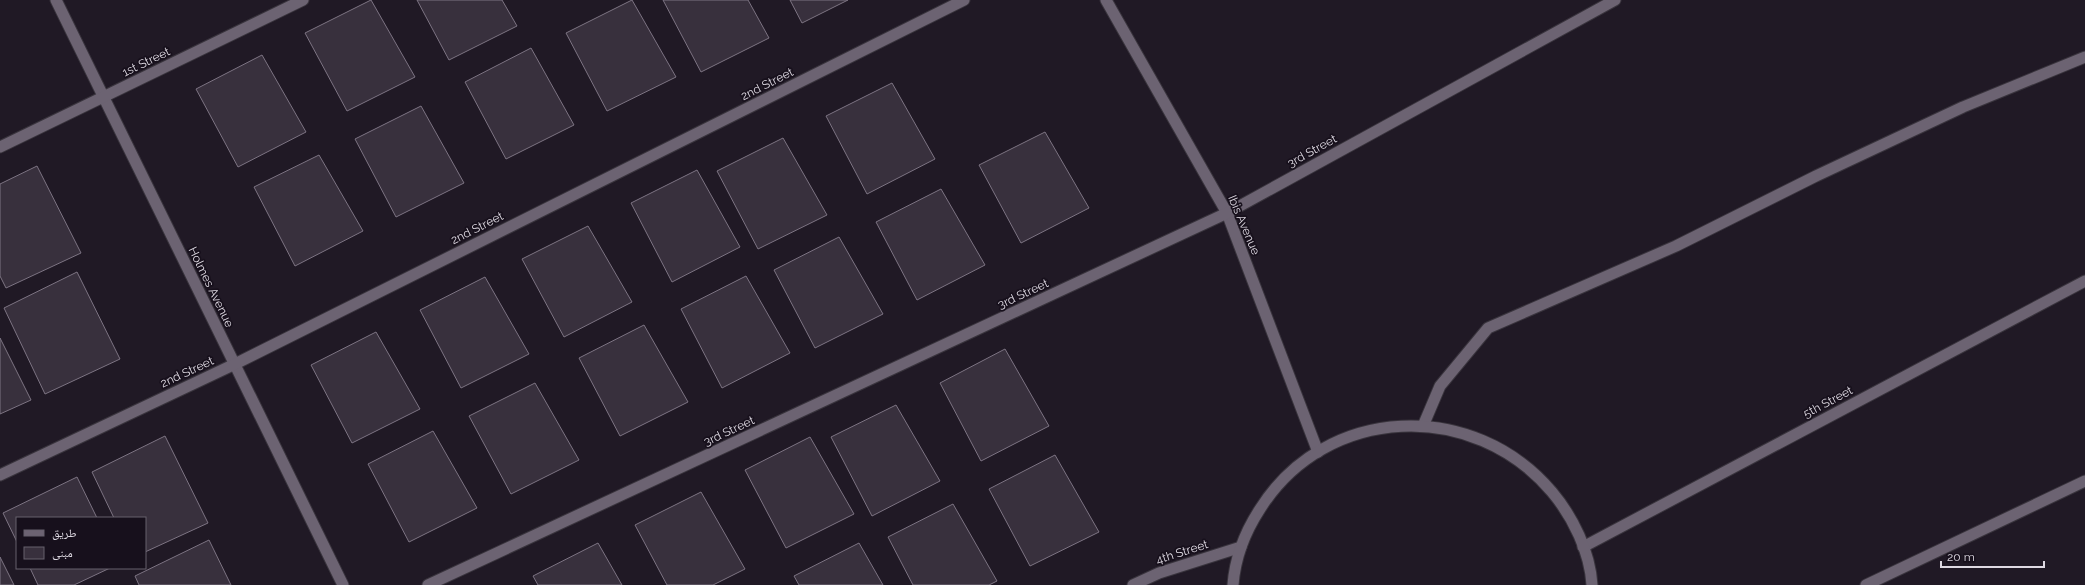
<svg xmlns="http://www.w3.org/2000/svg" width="2085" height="585" font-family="Raleway,'Noto Naskh Arabic',sans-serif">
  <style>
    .building { fill: #38303d; stroke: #7d7483 }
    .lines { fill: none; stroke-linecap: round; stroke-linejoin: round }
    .service-casing { stroke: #39343d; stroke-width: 13 }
    .minor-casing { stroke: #39343d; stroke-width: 13 }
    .service { stroke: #6c6372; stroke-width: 11 }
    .minor { stroke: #6c6372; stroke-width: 11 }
    .labels { text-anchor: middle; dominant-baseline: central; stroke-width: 3.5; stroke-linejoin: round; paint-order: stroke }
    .street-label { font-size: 12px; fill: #dfdae3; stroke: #17101c }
  </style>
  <rect width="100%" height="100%" fill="#201925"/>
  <!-- building -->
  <g class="building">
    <polygon points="371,0 415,77 347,111 305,33"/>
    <polygon points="417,0 502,0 517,26 449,60"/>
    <polygon points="632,0 676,77 607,111 566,33"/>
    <polygon points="663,0 748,0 769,38 701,72"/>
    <polygon points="790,0 848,0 802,23"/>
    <polygon points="531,48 574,125 506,159 465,82"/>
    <polygon points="262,55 306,132 238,167 196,89"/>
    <polygon points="892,83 935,159 867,194 826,116"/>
    <polygon points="421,106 464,183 396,217 355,139"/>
    <polygon points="1045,132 1089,208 1021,243 979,165"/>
    <polygon points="783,138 827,215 758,249 717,171"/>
    <polygon points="319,155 363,231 295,266 254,187"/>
    <polygon points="37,166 81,253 6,288 0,276 0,184"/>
    <polygon points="697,170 740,247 672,282 631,203"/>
    <polygon points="941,189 985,265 917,300 876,222"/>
    <polygon points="588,226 632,302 564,337 522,259"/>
    <polygon points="839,237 883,314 815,348 774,270"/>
    <polygon points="77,272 120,359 45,394 4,308"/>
    <polygon points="746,276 790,353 722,388 681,309"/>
    <polygon points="485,277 529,354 461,388 420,310"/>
    <polygon points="644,325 688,402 620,436 579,358"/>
    <polygon points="376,332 420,409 352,443 311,365"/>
    <polygon points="0,338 31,400 0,414"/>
    <polygon points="1005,349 1049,426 981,461 940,383"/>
    <polygon points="535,383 579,460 511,494 469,416"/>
    <polygon points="896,405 940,481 872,516 831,437"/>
    <polygon points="433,431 477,508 409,542 368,464"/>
    <polygon points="165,436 208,523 145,552 145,518 114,518 92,472"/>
    <polygon points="810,437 854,514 786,548 745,470"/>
    <polygon points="1055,455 1099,532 1030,566 989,489"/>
    <polygon points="77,477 97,518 17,518 17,542 3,513"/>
    <polygon points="701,492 745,569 713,585 667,585 635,525"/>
    <polygon points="953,504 997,581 989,585 913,585 888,537"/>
    <polygon points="209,540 231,585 139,585 135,576"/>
    <polygon points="598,543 622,585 538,585 533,576"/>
    <polygon points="859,543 883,585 799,585 794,576"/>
    <polygon points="0,557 14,585 0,585"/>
    <polygon points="30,568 110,568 74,585 38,585"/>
  </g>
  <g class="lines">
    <!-- service casing -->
    <g class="service-casing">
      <polyline id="service" points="1866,585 2085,481"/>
    </g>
    <!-- minor casing -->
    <g class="minor-casing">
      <g id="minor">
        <polyline points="56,0 343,585"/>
        <polyline points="1106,0 1227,213 1318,452"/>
        <polyline points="0,147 303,0"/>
        <polyline points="1423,426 1440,386 1488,328 1676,246 1816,176 1963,107 2085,57"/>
        <polyline points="0,475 235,364 964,0"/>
        <polyline points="1583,547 2085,281"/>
        <polyline points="428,585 1227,213 1615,0"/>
        <polyline points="1133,585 1159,573 1241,547"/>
        <path d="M1233,585C1235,558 1245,532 1260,509C1326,404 1474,399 1552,492C1573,517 1590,552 1592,585"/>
      </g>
    </g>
    <!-- service -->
    <use href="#service" class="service"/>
    <!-- minor -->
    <use href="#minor" class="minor"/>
  </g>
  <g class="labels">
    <!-- street labels -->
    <g class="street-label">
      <text transform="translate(146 62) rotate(-26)">1st Street</text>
      <text transform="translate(767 84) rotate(-27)">2nd Street</text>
      <text transform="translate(1312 151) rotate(-29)">3rd Street</text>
      <text transform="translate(1244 225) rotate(67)">Ibis Avenue</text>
      <text transform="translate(477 228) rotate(-27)">2nd Street</text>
      <text transform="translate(211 287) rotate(64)">Holmes Avenue</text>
      <text transform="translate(1023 294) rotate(-25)">3rd Street</text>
      <text transform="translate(187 372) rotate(-25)">2nd Street</text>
      <text transform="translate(1828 402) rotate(-28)">5th Street</text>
      <text transform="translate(729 431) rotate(-25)">3rd Street</text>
      <text transform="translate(1182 552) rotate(-18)">4th Street</text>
    </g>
  </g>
  <!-- legend -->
  <rect x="16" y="517" width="130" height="52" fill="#17101c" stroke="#67616c"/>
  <rect x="24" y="530" width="20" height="6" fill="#6c6372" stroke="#67616c"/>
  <text x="52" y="537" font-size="12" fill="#dfdae3">طريق</text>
  <rect x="24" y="547" width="20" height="12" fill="#38303d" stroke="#67616c"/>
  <text x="52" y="557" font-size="12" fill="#dfdae3">مبنى</text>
  <!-- scale -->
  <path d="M1941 561v6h103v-6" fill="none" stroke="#dfdae3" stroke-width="2"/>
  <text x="1947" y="561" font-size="12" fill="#dfdae3" stroke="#17101c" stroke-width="3" paint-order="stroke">20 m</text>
</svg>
